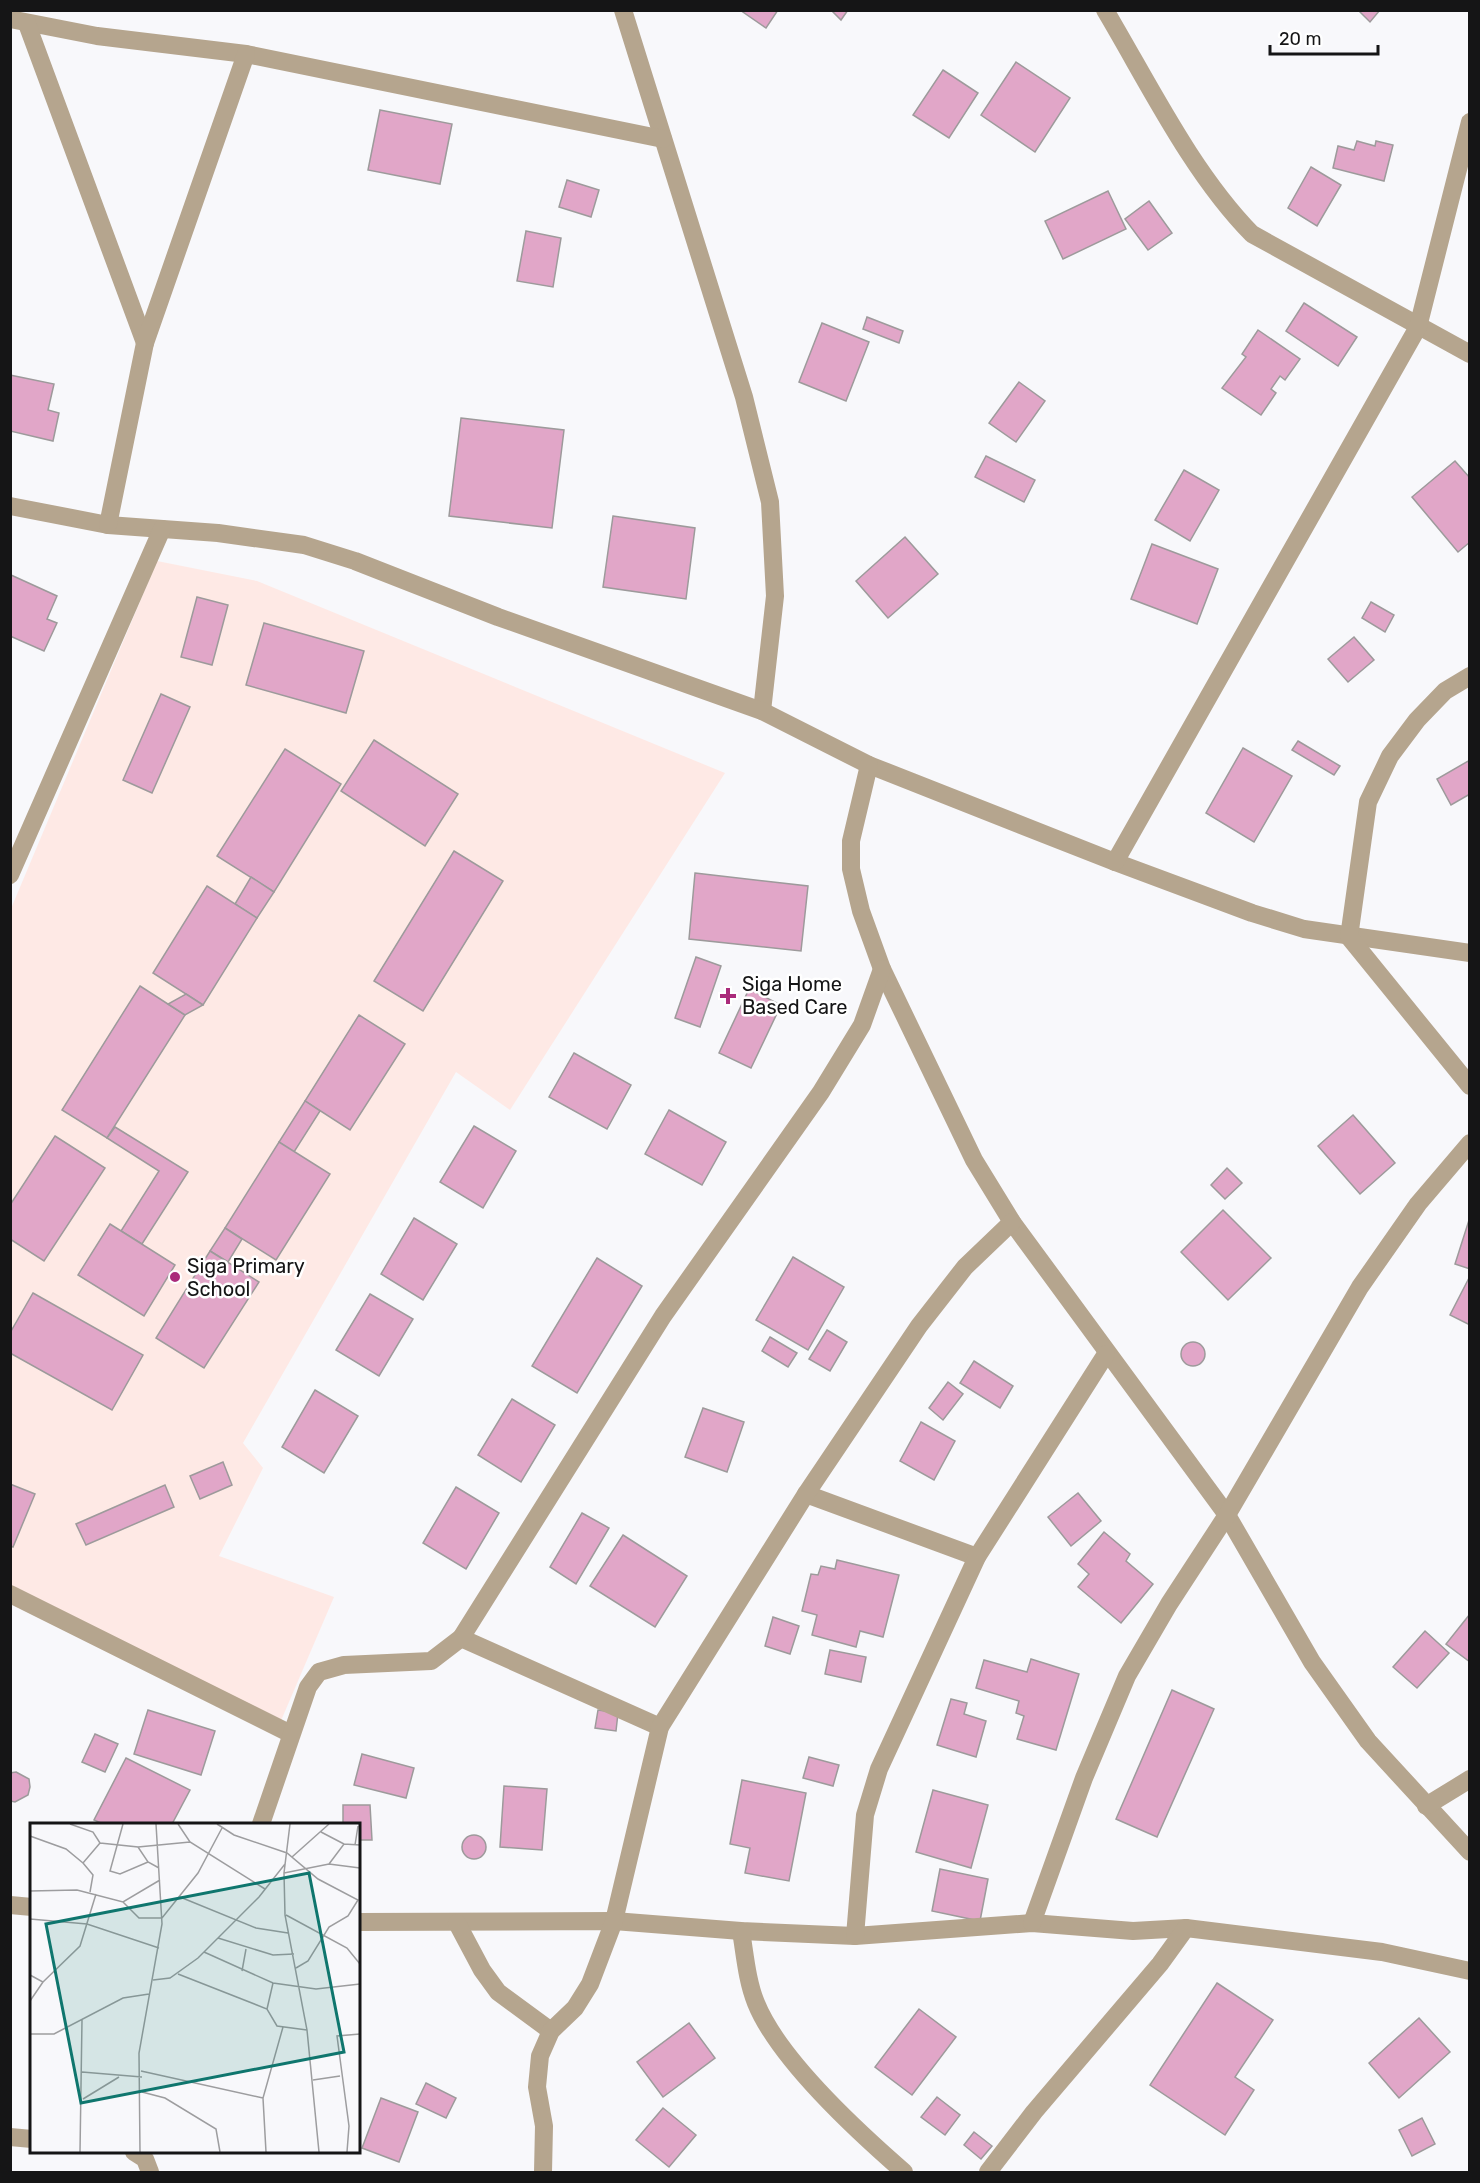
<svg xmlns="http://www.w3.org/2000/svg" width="1480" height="2183" font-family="Rubik,sans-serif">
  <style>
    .education { fill: #fee9e5 }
    .building { fill: #e1a6c8; stroke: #9d9a9b; stroke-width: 1.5 }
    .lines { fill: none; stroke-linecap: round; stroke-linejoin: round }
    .street { stroke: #b5a58e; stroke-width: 18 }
    .poi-dot { fill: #aa2b7b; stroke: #fff; stroke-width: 2 }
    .labels { text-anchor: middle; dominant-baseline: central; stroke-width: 5; stroke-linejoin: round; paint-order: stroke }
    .poi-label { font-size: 20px; fill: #151516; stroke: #fff; text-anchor: start }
    .inset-road { fill: none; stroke: #9d9d9f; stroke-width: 1.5 }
    .view { fill: #0f766e; fill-opacity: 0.15; stroke: #0f766e; stroke-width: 3 }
    .inset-edge { fill: none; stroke: #151516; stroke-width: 3 }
  </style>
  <rect width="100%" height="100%" fill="#f8f8fb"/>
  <!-- education -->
  <polygon class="education" points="157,561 257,581 725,773 510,1110 456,1072 243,1443 263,1468 219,1556 334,1597 280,1723 11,1590 10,911"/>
  <!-- building -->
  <g class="building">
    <polygon points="740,10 778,10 766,28"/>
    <polygon points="831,10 848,10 841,20"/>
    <polygon points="1358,10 1380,10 1370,22"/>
    <polygon points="1016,62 1070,98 1035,152 981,115"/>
    <polygon points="943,70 978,93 949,138 913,115"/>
    <polygon points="380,110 452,124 440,184 368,170"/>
    <polygon points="1357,141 1375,146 1376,141 1393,145 1384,181 1333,168 1338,146 1354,150"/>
    <polygon points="1311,167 1341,185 1317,226 1288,208"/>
    <polygon points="567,180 599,190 591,217 559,207"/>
    <polygon points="1108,191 1126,229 1063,259 1045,221"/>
    <polygon points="1149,201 1172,233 1148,250 1125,219"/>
    <polygon points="526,231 561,238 553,287 517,281"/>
    <polygon points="1304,303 1357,337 1338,366 1286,331"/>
    <polygon points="867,317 903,331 899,343 863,329"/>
    <polygon points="822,323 869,342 846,401 799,382"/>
    <polygon points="1258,330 1300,359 1285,380 1280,376 1271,389 1276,393 1261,415 1222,388 1246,357 1242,354"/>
    <polygon points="10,375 54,384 48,410 59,413 53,441 10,431"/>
    <polygon points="1019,382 1045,401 1016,442 989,423"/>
    <polygon points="461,418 564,430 552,528 449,516"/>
    <polygon points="986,456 1035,480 1024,502 975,477"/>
    <polygon points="1455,461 1470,478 1470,542 1458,552 1412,497"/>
    <polygon points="1184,470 1219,490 1190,541 1155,520"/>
    <polygon points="613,516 695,528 686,599 603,587"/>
    <polygon points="905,537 938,574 888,618 856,581"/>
    <polygon points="1152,544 1218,569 1197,624 1131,599"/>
    <polygon points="11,575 57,596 47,619 57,623 44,651 10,636"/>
    <polygon points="197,597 228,605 212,665 181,657"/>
    <polygon points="1371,602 1394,615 1385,632 1362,618"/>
    <polygon points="264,623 364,651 346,713 246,685"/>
    <polygon points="1354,637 1374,660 1348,682 1328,659"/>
    <polygon points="161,694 190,707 152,793 123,780"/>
    <polygon points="374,740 458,794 425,846 341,791"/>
    <polygon points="1298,741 1340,766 1334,775 1292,750"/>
    <polygon points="1243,748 1292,776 1254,842 1206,813"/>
    <polygon points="285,749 341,784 274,892 217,856"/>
    <polygon points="1470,760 1470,794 1451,805 1437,779"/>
    <polygon points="454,851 503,881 423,1011 374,981"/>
    <polygon points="695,873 808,886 801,951 689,939"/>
    <polygon points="251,877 274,892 257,918 235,904"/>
    <polygon points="207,886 257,918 203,1005 153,973"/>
    <polygon points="696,957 721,966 700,1027 675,1018"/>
    <polygon points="140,986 185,1015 107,1138 62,1110"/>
    <polygon points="749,989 781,1005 751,1068 719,1053"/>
    <polygon points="186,994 203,1005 185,1015 168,1004"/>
    <polygon points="359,1015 405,1044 350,1130 305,1101"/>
    <polygon points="574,1053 631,1085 607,1129 549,1097"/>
    <polygon points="305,1101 320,1111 294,1152 279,1142"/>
    <polygon points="669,1110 726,1142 702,1185 645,1154"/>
    <polygon points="1353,1115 1395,1163 1360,1194 1318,1146"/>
    <polygon points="474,1126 516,1151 483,1208 440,1182"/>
    <polygon points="115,1127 188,1172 142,1244 121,1231 159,1171 107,1138"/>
    <polygon points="55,1136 105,1168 44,1261 10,1239 10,1205"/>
    <polygon points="279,1142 330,1174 276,1260 225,1228"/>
    <polygon points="1227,1168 1242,1183 1225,1199 1211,1185"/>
    <polygon points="1223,1210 1271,1258 1228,1300 1181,1252"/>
    <polygon points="1470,1217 1470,1269 1455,1264"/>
    <polygon points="414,1218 457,1244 423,1300 381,1274"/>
    <polygon points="110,1224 175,1265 144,1316 78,1275"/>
    <polygon points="225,1228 242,1239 228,1262 210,1251"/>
    <polygon points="210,1251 259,1282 204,1368 156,1338"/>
    <polygon points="793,1257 844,1287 808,1350 756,1320"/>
    <polygon points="597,1258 642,1286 577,1393 532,1366"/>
    <polygon points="1470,1276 1470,1325 1450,1315"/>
    <polygon points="33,1293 143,1355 112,1410 10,1353 10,1333"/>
    <polygon points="370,1294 413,1319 379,1376 336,1350"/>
    <polygon points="827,1330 847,1342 830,1371 809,1359"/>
    <polygon points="770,1337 797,1353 788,1367 762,1351"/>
    <circle cx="1193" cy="1354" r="12"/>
    <polygon points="974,1361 1013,1386 1000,1408 960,1383"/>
    <polygon points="948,1382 963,1394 943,1420 929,1408"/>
    <polygon points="315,1390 358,1416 324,1473 282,1447"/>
    <polygon points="512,1399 555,1425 521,1482 478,1455"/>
    <polygon points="703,1408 744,1422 727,1472 685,1457"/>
    <polygon points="921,1422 955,1441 934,1480 900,1461"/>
    <polygon points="223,1462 232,1485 200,1499 190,1476"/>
    <polygon points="10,1484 35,1494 13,1547 10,1546"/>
    <polygon points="165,1485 174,1507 86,1545 76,1524"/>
    <polygon points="456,1487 499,1513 466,1569 423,1543"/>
    <polygon points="1078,1493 1101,1521 1071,1546 1048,1517"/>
    <polygon points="582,1513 609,1528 576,1584 550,1567"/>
    <polygon points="1104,1532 1130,1554 1126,1561 1153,1584 1121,1623 1078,1587 1089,1574 1078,1564"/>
    <polygon points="623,1535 687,1576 655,1627 590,1586"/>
    <polygon points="837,1560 899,1575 883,1637 860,1631 856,1647 812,1635 817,1615 802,1611 811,1574 818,1575 821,1566 835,1569"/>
    <polygon points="1470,1614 1470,1662 1446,1644"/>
    <polygon points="773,1617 799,1626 790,1654 765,1646"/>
    <polygon points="1425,1631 1449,1653 1417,1688 1393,1667"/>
    <polygon points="830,1650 866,1657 861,1682 825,1674"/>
    <polygon points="1031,1659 1079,1674 1056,1750 1017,1739 1024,1716 1016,1713 1019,1701 976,1688 984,1660 1027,1672"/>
    <polygon points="1172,1690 1214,1709 1157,1837 1116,1819"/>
    <polygon points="951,1699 967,1703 964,1714 986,1721 976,1757 937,1745"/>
    <polygon points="148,1710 215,1731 201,1775 134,1754"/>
    <polygon points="598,1710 618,1713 616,1731 595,1728"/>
    <polygon points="95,1734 118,1744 105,1772 82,1762"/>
    <polygon points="362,1754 414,1768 406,1798 354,1785"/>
    <polygon points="809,1757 839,1765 833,1786 803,1778"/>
    <polygon points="126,1758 190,1790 172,1824 103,1824 94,1820"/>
    <polygon points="16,1772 29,1779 30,1787 28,1795 15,1802 10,1801 10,1773"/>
    <polygon points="742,1780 806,1793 789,1881 745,1873 750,1848 730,1844"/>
    <polygon points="504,1786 547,1789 542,1850 500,1847"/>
    <polygon points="933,1790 988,1805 971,1868 916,1852"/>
    <polygon points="343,1805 370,1805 372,1840 358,1840 358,1824 343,1824"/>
    <circle cx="474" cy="1847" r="12"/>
    <polygon points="940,1869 988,1879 980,1921 932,1911"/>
    <polygon points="1217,1983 1273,2020 1235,2077 1254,2090 1225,2135 1150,2085"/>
    <polygon points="919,2009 956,2037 912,2095 875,2067"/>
    <polygon points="1419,2018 1450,2052 1399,2098 1369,2063"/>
    <polygon points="689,2023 715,2058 663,2097 637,2062"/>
    <polygon points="426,2083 456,2098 446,2118 416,2104"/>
    <polygon points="937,2097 960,2115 945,2135 921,2117"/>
    <polygon points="381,2098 418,2112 399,2162 362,2148"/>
    <polygon points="663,2108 696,2135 669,2167 636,2140"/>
    <polygon points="1422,2118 1435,2144 1412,2156 1399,2130"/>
    <polygon points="974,2132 992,2146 981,2159 964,2145"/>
  </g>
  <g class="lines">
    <!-- street -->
    <g class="street">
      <polyline points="623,10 744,397 770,502 775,596 762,711"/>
      <path d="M1105,10C1149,84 1192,173 1252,234L1470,354"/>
      <polyline points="10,19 97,36 246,54 663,139"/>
      <polyline points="27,24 145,343"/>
      <polyline points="10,506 108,525 218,533 304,545 355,561 498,617 762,711 869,765 1115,862 1252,913 1304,929 1470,953"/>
      <polyline points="108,525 145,343 246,54"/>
      <polyline points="1470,676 1445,691 1417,720 1390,756 1368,802 1349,937 1470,1086"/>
      <polyline points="869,765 851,841 851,869 861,911 882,969 974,1160 1012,1222 1227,1515 1312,1662 1368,1741 1470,1852"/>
      <polyline points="1115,862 1418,327 1470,122"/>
      <polyline points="10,875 162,529"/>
      <polyline points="806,1494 977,1557"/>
      <polyline points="10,1594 291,1734"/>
      <polyline points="461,1638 660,1727"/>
      <polyline points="1426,1806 1470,1779"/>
      <polyline points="261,1824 308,1687 319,1672 344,1665 431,1661 461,1638 663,1316 821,1092 862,1025 882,969"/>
      <polyline points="10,1905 32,1907"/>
      <polyline points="358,1922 614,1921 741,1931 855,1936 1032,1923 1133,1931 1186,1928 1382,1952 1470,1971"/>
      <polyline points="457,1923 482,1970 498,1992 551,2031"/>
      <polyline points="1032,1923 1084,1778 1127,1676 1169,1604 1227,1515 1360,1287 1418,1204 1470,1143"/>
      <path d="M741,1931C745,1955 747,1981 756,2003C779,2060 858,2132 904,2172"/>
      <polyline points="855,1936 865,1815 879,1769 977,1557 1106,1354"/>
      <polyline points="10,2137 32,2139"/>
      <polyline points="134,2152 145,2159 150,2172"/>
      <polyline points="543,2172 544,2126 537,2087 540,2056 551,2031 575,2008 590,1984 614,1921 660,1727 806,1494 919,1326 965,1267 1012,1222"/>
      <polyline points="988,2172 1034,2112 1160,1964 1186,1928"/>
    </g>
  </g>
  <!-- markers -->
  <g class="poi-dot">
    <path d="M725 987h6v6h6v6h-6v6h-6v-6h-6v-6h6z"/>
    <circle cx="175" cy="1277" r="6"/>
  </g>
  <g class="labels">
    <!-- poi labels -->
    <g class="poi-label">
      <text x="742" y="984">Siga Home<tspan x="742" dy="23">Based Care</tspan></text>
      <text x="187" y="1266">Siga Primary<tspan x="187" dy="23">School</tspan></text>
    </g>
  </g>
  <!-- overview -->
  <g transform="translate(30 1823)">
    <rect width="330" height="330" fill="#f8f8fb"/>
    <path class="inset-road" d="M40,1L63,9L70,20M93,1L80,48L90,51L118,39M148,1L160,19L235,66M187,1L204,12L257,30L288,56L328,77L318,93L299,104L278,138L266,145M260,1L254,50L255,92L277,207L289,329M291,9L314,21M0,13L36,26L53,40L70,20M70,20L108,24L118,39L129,45M325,22L328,3M108,24L160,19M262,34L299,1M53,40L63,52L60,69M299,41L314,21L330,22M254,50L299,41L330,45M0,68L47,67L93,79L130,57M150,74L226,105L258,110M93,79L109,95H132L168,50L192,5M256,92L317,125L330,141M0,96L57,101L129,125M188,115L243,132L264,131M174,129L243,160L286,166L330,161M212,148L216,126M148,151L237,186L247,203L277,207M0,152L13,159L0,178M123,157L140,155L168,135L229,74L255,41M13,159L50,123L66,71M237,186L243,160M0,211H24L93,175L119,171M111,248L233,275M52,249L112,254M283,257L310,253M112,269L135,275L186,306L190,329M53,276L89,254M50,329L52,197M110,329L109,230L132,101L126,1M236,329L233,275L253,204M317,329L319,303L307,213L330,211"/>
    <path class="view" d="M279,50L314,229L51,280L16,101Z"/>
    <rect width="330" height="330" class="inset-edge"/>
  </g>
  <!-- border -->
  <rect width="1480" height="2183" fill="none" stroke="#151516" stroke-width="24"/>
  <!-- scale -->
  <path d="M1270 45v9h108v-9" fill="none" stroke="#151516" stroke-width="3"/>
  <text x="1279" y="45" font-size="18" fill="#151516" stroke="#ffffff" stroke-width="4.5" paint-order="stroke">20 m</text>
</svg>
